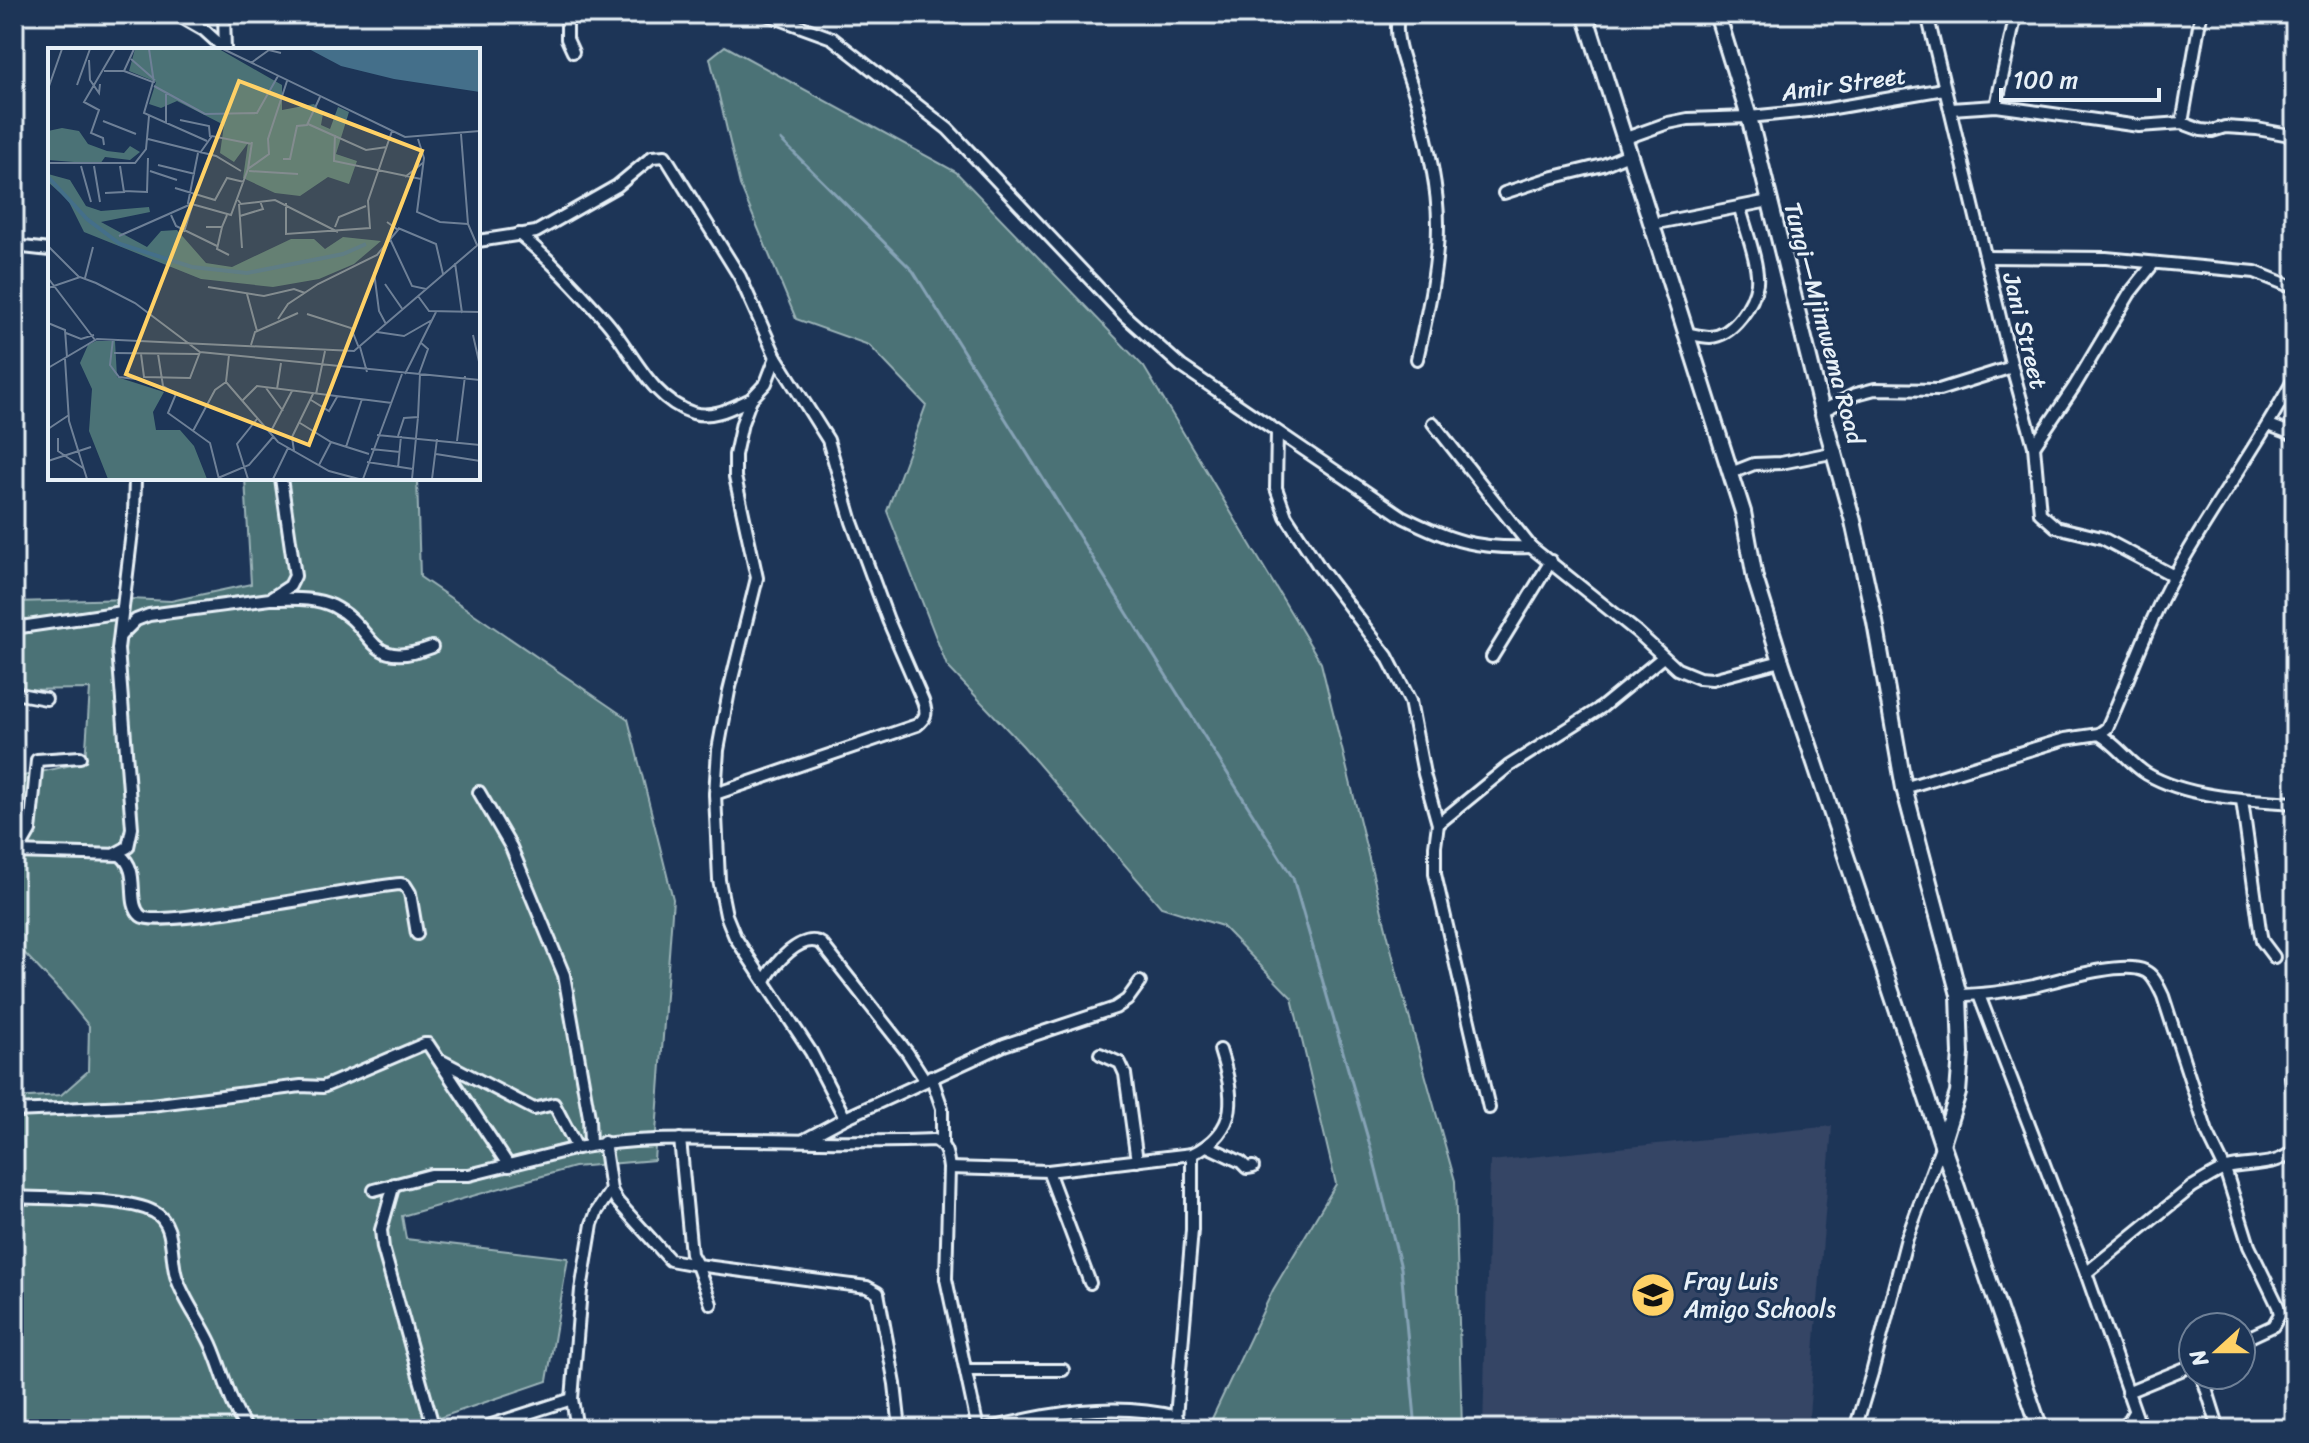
<svg xmlns="http://www.w3.org/2000/svg" width="2309" height="1443" font-family="Sriracha,sans-serif">
  <style>
    .built { fill: #344465 }
    .green { fill: #4b7276; stroke: #9ab2b7; stroke-width: 2 }
    .lines { fill: none; stroke-linecap: round; stroke-linejoin: round }
    .stream { stroke: #86a3b6; stroke-width: 3 }
    .street-casing { stroke: #e8f1f8; stroke-width: 16 }
    .secondary-casing { stroke: #e8f1f8; stroke-width: 20 }
    .street { stroke: #1d3557; stroke-width: 10 }
    .secondary { stroke: #1d3557; stroke-width: 14 }
    .labels { text-anchor: middle; dominant-baseline: central; stroke-width: 6; stroke-linejoin: round; paint-order: stroke }
    .street-label { font-size: 24px; fill: #e8f1f8; stroke: #1d3557 }
    .poi-label { font-size: 24px; fill: #e8f1f8; stroke: #1d3557; text-anchor: start }
    .inset-river { fill: none; stroke: #446f8a; stroke-width: 4 }
    .inset-road { fill: none; stroke: #6e8097; stroke-width: 2 }
    .view { fill: #ffd166; fill-opacity: 0.15; stroke: #ffd166; stroke-width: 4 }
    .inset-edge { fill: none; stroke: #e8f1f8; stroke-width: 4 }
  </style>
  <rect width="100%" height="100%" fill="#1d3557"/>
  <filter id="ink" filterUnits="userSpaceOnUse"><feTurbulence type="fractalNoise" baseFrequency=".0125" numOctaves="2"/><feDisplacementMap in="SourceGraphic" scale="16" xChannelSelector="R" yChannelSelector="G"/><feConvolveMatrix kernelMatrix="1 2 1 2 8 2 1 2 1" color-interpolation-filters="sRGB"/></filter>
  <g filter="url(#ink)">
    <!-- built -->
    <polygon class="built" points="1832,1126 1808,1429 1483,1429 1490,1161"/>
    <!-- green -->
    <g class="green">
      <polygon points="725,46 956,172 1144,367 1321,663 1398,977 1455,1181 1462,1429 1207,1429 1273,1290 1336,1184 1292,998 1222,926 1161,907 1023,746 947,666 887,511 926,405 869,345 796,319 740,185 710,58"/>
      <polygon points="245,478 417,478 420,577 628,719 673,899 654,1160 574,1167 402,1216 406,1239 568,1258 547,1381 436,1419 339,1429 14,1429 14,1098 61,1095 88,1071 89,1026 63,994 14,942 14,778 85,762 90,689 14,690 14,602 130,599 171,601 251,584"/>
    </g>
    <g class="lines">
      <!-- stream -->
      <polyline class="stream" points="781,140 913,271 1293,878 1371,1149 1401,1268 1416,1429"/>
      <!-- street casing -->
      <g class="street-casing">
        <g id="street">
          <polyline points="176,14 204,30 225,49"/>
          <polyline points="224,14 225,50"/>
          <polyline points="567,14 567,39 573,52"/>
          <path d="M766,14L832,38L948,129L1125,316L1181,366L1403,517C1451,541 1476,549 1531,547"/>
          <path d="M1400,14C1388,35 1414,85 1419,109C1428,146 1438,186 1438,224C1438,269 1427,315 1417,359"/>
          <polyline points="1927,14 2012,367 2034,446 2040,513 2056,527 2102,538 2174,576"/>
          <polyline points="1996,106 2016,14"/>
          <polyline points="1951,109 1996,106 2139,126 2182,123 2201,130 2212,131 2225,127 2257,129 2295,136"/>
          <polyline points="2182,123 2201,14"/>
          <polyline points="1626,138 1668,123 1688,119 1749,117 1828,109 1944,89"/>
          <polyline points="1504,193 1550,178 1603,165 1631,153"/>
          <polyline points="1652,224 1769,201"/>
          <path d="M519,234C550,259 579,291 606,321C633,352 650,399 693,413C713,419 733,407 751,399"/>
          <path d="M478,241L536,232L617,186L652,157L665,156L740,277L776,357L828,440L852,522L888,620L923,701C927,713 927,717 917,725L715,794"/>
          <polyline points="14,246 50,250"/>
          <polyline points="1986,257 2106,258 2255,272 2295,288"/>
          <path d="M1684,333C1692,334 1701,337 1710,337C1733,336 1754,304 1757,283C1759,263 1745,228 1740,208"/>
          <polyline points="776,357 766,383 751,399 742,423 735,455 735,477 757,578 729,691 718,750 715,794 719,880 726,915 735,937 811,1052 845,1118 804,1140"/>
          <polyline points="1822,411 1856,394 1875,389 1939,390 2012,367"/>
          <polyline points="1433,423 1531,547 1636,631 1677,669 1699,678 1712,679 1781,661"/>
          <polyline points="2269,425 2295,435"/>
          <polyline points="1277,432 1276,488 1286,516 1320,568 1387,656 1410,701 1424,774 1438,824 1435,846 1435,874 1489,1108"/>
          <polyline points="2034,446 2074,387 2130,293 2153,264"/>
          <polyline points="1731,473 1754,464 1781,463 1836,452"/>
          <path d="M271,599C292,599 314,597 333,606C377,628 366,672 432,647"/>
          <polyline points="14,628 122,612"/>
          <polyline points="120,636 136,620 149,615 270,599 290,586 295,576 281,478"/>
          <polyline points="1492,657 1551,561"/>
          <polyline points="14,693 46,699"/>
          <path d="M2099,734L2107,728C2130,677 2147,625 2174,576C2212,508 2258,446 2295,377"/>
          <path d="M1904,788L2065,739L2099,734C2118,745 2129,763 2147,774C2188,798 2249,800 2295,803"/>
          <polyline points="479,792 511,847 564,975 589,1117 590,1145"/>
          <polyline points="2242,800 2260,930 2262,941 2274,957"/>
          <polyline points="1438,824 1509,766 1602,707 1663,657"/>
          <path d="M14,852L120,855C142,871 125,902 141,916C157,930 364,886 401,884L405,885L410,893L417,934"/>
          <polyline points="18,852 30,831 37,760 80,757"/>
          <polyline points="115,854 128,847 132,828 118,649 134,515 135,478"/>
          <path d="M765,981C773,964 803,931 822,944L907,1052L925,1080"/>
          <path d="M1959,995C1985,995 2009,991 2034,986C2059,980 2123,960 2145,971C2154,975 2158,986 2163,996L2207,1132L2225,1169L2249,1246L2278,1306L2280,1314L2273,1326L2241,1341"/>
          <polyline points="1979,995 2086,1273 2141,1429"/>
          <polyline points="1100,1054 1120,1063 1125,1074 1137,1161"/>
          <path d="M442,1061L534,1109L554,1104L577,1148C630,1138 683,1139 737,1140C803,1140 868,1143 934,1140C947,1146 947,1155 949,1168L946,1279L978,1429"/>
          <polyline points="2295,1063 2291,1077 2295,1109"/>
          <polyline points="931,1076 942,1108 942,1144"/>
          <polyline points="14,1111 151,1105 301,1086 323,1087 424,1044 428,1044 509,1166"/>
          <polyline points="845,1118 1004,1045 1115,1008 1127,1000 1140,982"/>
          <polyline points="680,1139 691,1254 697,1265 867,1287 878,1293 895,1384 900,1429"/>
          <polyline points="604,1142 611,1190 617,1201 670,1260 697,1265 711,1304"/>
          <polyline points="1207,1146 1241,1162 1247,1168 1253,1167"/>
          <polyline points="949,1168 1048,1171 1090,1283"/>
          <path d="M1048,1171L1192,1154C1241,1130 1234,1095 1220,1050"/>
          <polyline points="394,1184 381,1230 383,1248 434,1429"/>
          <polyline points="374,1190 431,1175 469,1175 577,1148"/>
          <path d="M14,1197C48,1199 127,1197 154,1212C177,1224 169,1258 177,1279C185,1302 201,1322 211,1344C224,1373 229,1404 247,1429"/>
          <path d="M2086,1273L2192,1187C2203,1181 2215,1172 2227,1168C2250,1162 2277,1168 2295,1149"/>
          <polyline points="966,1370 1063,1370"/>
          <polyline points="2202,1375 2219,1429"/>
          <polyline points="2127,1392 2193,1365"/>
          <polyline points="491,1425 572,1399"/>
          <polyline points="577,1429 572,1399 581,1290 592,1224 597,1211 611,1190"/>
          <path d="M987,1429C1049,1413 1114,1401 1177,1417"/>
          <polyline points="1175,1429 1192,1230 1192,1154"/>
          <polyline points="1855,1429 1872,1373 1907,1238 1942,1144"/>
          <polyline points="2124,1429 2134,1412"/>
        </g>
      </g>
      <!-- secondary casing -->
      <g class="secondary-casing">
        <g id="secondary">
          <polyline points="1585,14 1743,512 1755,578 1780,658 1942,1144 2040,1429"/>
          <polyline points="1717,14 1749,117 1822,411 1853,521 1875,622 1904,788 1959,995 1961,1054 1958,1093 1942,1144"/>
        </g>
      </g>
      <!-- street -->
      <use href="#street" class="street"/>
      <!-- secondary -->
      <use href="#secondary" class="secondary"/>
    </g>
  </g>
  <!-- icons -->
  <defs>
    <g id="school-disc" transform="scale(2.3)"><circle r="9.5" fill="#ffd166" stroke="#1d3557"/><path d="M0-5L7-2L0 1L-7-2ZM-4 1L0 2.5L4 1V4Q0 6-4 4Z" fill="#111"/></g>
  </defs>
  <g fill-rule="evenodd">
    <use href="#school-disc" x="1653" y="1295"/>
  </g>
  <g class="labels">
    <!-- street labels -->
    <g class="street-label">
      <text transform="translate(1844 84) rotate(-8)">Amir Street</text>
      <text transform="translate(1824 323) rotate(75)">Tungi—Mjimwema Road</text>
      <text transform="translate(2025 331) rotate(76)">Jani Street</text>
    </g>
    <!-- poi labels -->
    <g class="poi-label">
      <text x="1684" y="1281">Fray Luis<tspan x="1684" dy="28">Amigo Schools</tspan></text>
    </g>
  </g>
  <!-- overview -->
  <g transform="translate(48 48)">
    <rect width="432" height="432" fill="#1d3557"/>
    <path d="M87,1H171L234,37V62L266,56L275,66L273,77L282,81L290,59L301,64L288,106L309,113L301,136L280,129L252,148L227,145L195,130L200,95L186,114L172,105L176,77L129,53L113,60L101,56L108,34L81,23ZM14,80L31,83L40,96L59,103L76,105L82,98L92,104L82,112L57,109L52,116L0,112V83ZM0,126L22,132L38,158L53,163L101,159L102,164L53,174L99,199L113,183L129,182L158,215L184,219L243,191H266L277,201L295,189L333,193L306,216L271,231L225,239L153,231L36,184L20,152L0,134ZM48,293H67L69,329L116,344L105,364L108,382H132L146,398L159,431H60L41,383L44,341L32,315L40,297Z" fill="#4b7276"/>
    <path d="M261,1H432V44L346,31L293,18Z" fill="#446f8a"/>
    <path class="inset-river" d="M0,129L39,171L72,196L144,219L199,225L295,206L318,196"/>
    <path class="inset-road" d="M101,1L106,35M175,1L357,89L432,83M83,11L107,32M41,12L42,32L51,45L52,36M203,15L221,2L233,5M56,23H76L86,1M76,23L105,34L96,65L159,93M29,37L42,1M106,38L157,66L209,65L230,28M0,41L14,1M132,72L161,78L162,89M55,73L88,86M118,75V44M260,76L318,102L339,99M413,86L420,176L429,197M287,87L286,113L373,131M100,91L168,108L193,123M370,91L376,110L369,164L392,174L420,176M56,97L55,90L43,85L51,62L36,54L67,1M150,105L140,155L183,167L200,121L221,106L220,91L239,33M152,105L164,88L204,96M235,111H242L249,78L259,77L272,49M0,115H87L98,101L101,68M110,117L147,126M33,118L43,154M46,118L52,154M200,121L204,94M102,123L129,132M201,123L250,126M357,129L376,114M127,140L167,152L179,130L196,134M76,143L99,144L100,110M57,145L76,144L72,118M190,152L193,156L227,152L290,184M238,155V186L322,180L320,153L344,83M191,156L194,200M123,167L128,178L169,198M192,168L215,161L212,153M158,179H174L179,167M174,179L169,201L181,207M287,179L291,169L318,158M350,180L388,196L395,226M136,184L144,158M71,188L141,157M342,191L364,238L378,241M0,198L31,229M407,215L414,265M326,224L331,263L338,276M0,230L47,292M37,230L45,199M337,236L355,262M160,239L216,248L246,241L257,245M0,240L32,229L48,235L87,255L152,304L432,332M199,246L209,283M370,248L381,263L432,264M259,266L303,280L311,300M230,271L240,256L270,236L329,207L350,182L339,174M0,275L17,282L19,309M329,284L356,288L384,272M18,285L33,291L46,287M425,287L432,318M65,291L62,317L71,329L88,331M203,297L207,284L250,265M312,299L319,324M66,305L151,306M93,306L96,329L142,330L152,304M110,306L115,338L128,346L120,365L162,395L171,431M17,311L21,373L39,431M0,320L49,291L306,303L432,195M357,326L388,264M371,326L380,301L372,294M178,334L230,394L281,423L311,431M218,340L235,363M229,341L233,315M268,346L277,303M195,352L209,338L344,355M263,352L281,363L289,349M252,375L283,394L321,406M0,381L21,367M145,383L167,342L178,334L181,307M222,385L244,343M329,387L432,397M350,388L356,370L370,369L372,326M10,390V403L35,420M409,393L417,328M298,399L314,351M323,401L352,404M246,403L244,389L265,346M388,406L432,413M0,413L43,399M319,414L365,421M271,417L283,394M350,420L353,388M170,430L201,417L225,389M200,431L189,396L209,371M225,431L240,400M315,431L354,326M364,431L370,369M384,431L389,391"/>
    <path class="view" d="M191,33L374,103L261,397L78,326Z"/>
    <rect width="432" height="432" class="inset-edge"/>
  </g>
  <!-- margin -->
  <rect width="2309" height="1443" fill="none" stroke="#1d3557" stroke-width="48"/>
  <rect x="24" y="24" width="2261" height="1395" fill="none" stroke="#e8f1f8" stroke-width="3" filter="url(#ink)"/>
  <!-- north arrow -->
  <g transform="translate(2217 1351) rotate(249)"><circle r="38" fill="#1d3557" stroke="#6e8097" stroke-width="2"/>
  <path d="M0-6L14 30L0 20L-14 30Z" fill="#ffd166"/>
  <text y="-12" font-size="22" font-weight="bold" text-anchor="middle" fill="#e8f1f8">N</text>
  </g>
  <!-- scale -->
  <path d="M2001 88v12h158v-12" fill="none" stroke="#e8f1f8" stroke-width="4"/>
  <text x="2013" y="88" font-size="24" fill="#e8f1f8" stroke="#1d3557" stroke-width="6" paint-order="stroke">100 m</text>
</svg>
